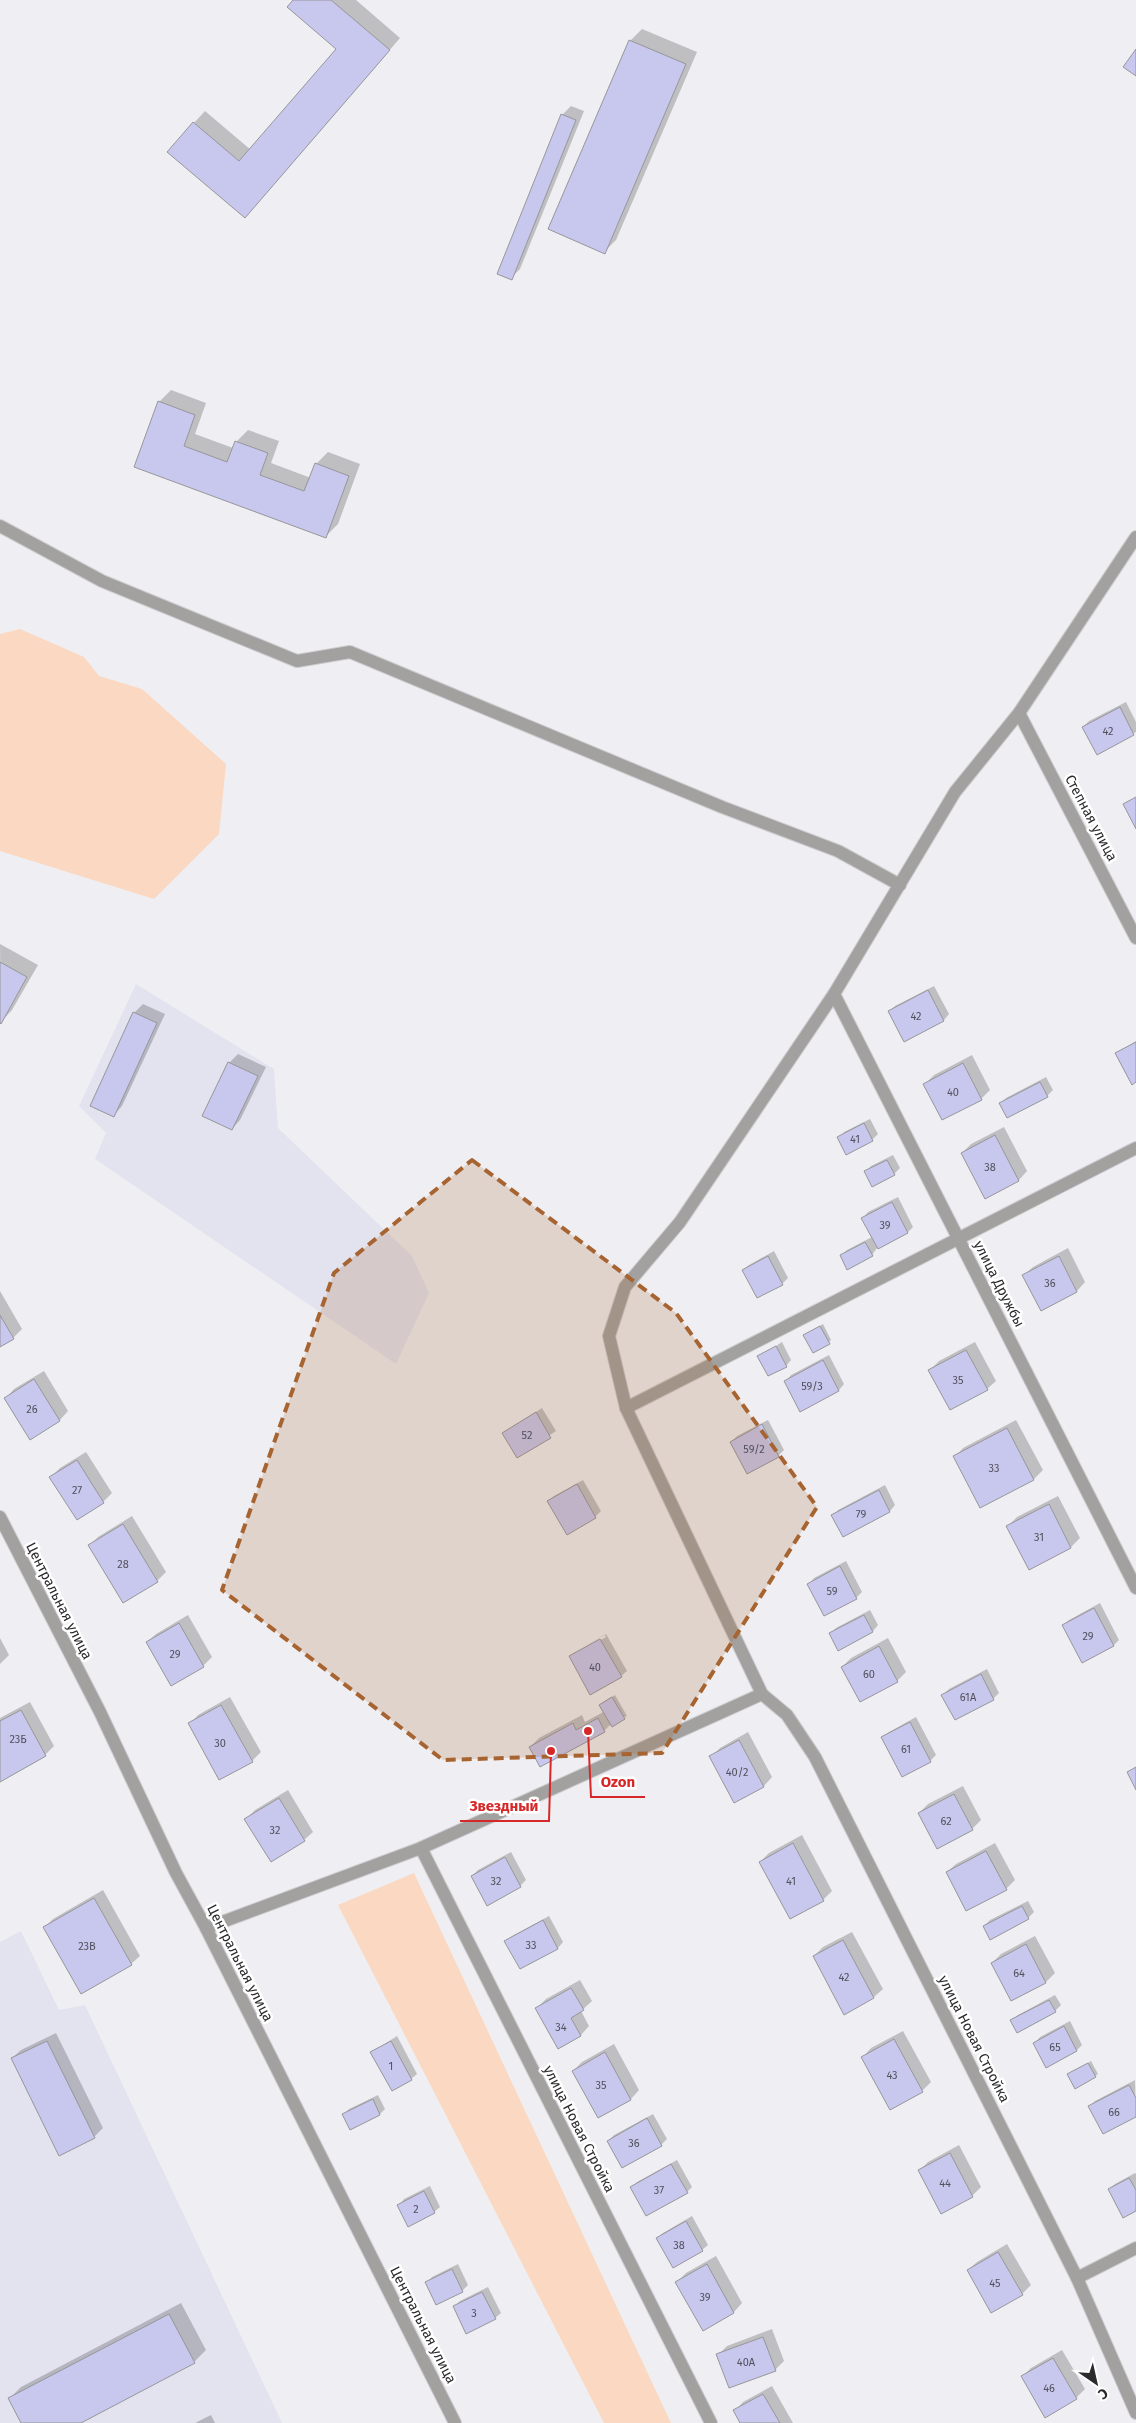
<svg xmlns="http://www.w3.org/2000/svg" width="1136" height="2423" font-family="'Fira Sans',sans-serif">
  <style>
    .built { fill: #e3e3ef }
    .green { fill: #fad8c1 }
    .shadow { fill: #0003 }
    .building { fill: #c8c7ed; stroke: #96969b }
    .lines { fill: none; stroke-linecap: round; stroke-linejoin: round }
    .minor-casing { stroke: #cccccf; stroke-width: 14 }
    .minor { stroke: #a3a1a0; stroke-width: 12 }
    .marked { fill: #a76431; fill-opacity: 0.2; stroke: #a76431; stroke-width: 4; stroke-dasharray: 10 6; stroke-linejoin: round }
    .labels { text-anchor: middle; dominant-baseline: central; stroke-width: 5; stroke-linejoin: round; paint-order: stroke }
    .number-label { font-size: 11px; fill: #52525d }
    .street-label { font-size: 14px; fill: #2b2b2d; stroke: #fff }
    .leader { fill: none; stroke: #d62828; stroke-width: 2 }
    .callout-dot { fill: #d62828; stroke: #fff; stroke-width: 2 }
    .callout-label { font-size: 15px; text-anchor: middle; font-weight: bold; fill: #d62828; stroke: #fff; stroke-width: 5; stroke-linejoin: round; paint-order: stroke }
  </style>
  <rect width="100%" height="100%" fill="#efeff3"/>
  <!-- built -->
  <g class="built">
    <polygon points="136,984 274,1069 278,1128 412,1256 429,1293 396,1364 95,1159 106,1133 79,1106"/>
    <polygon points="21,1931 59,2010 85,2005 282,2423 0,2423 0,1942"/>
  </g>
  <!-- green -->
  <g class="green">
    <polygon points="20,629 84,657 99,676 142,689 226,764 219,834 154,899 0,851 0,634"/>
    <polygon points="414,1873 671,2423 604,2423 338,1905"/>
  </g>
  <!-- shadow -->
  <g class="shadow">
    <polygon points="294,0 356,0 400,38 256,205 194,123 205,111 251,150 338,49"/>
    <polygon points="642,29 697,52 616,240 604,252 630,41"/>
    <polygon points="571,106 584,111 520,269 511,278 562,115"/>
    <polygon points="171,390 206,403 195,434 233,448 236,442 248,430 279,441 271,463 311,478 316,464 328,452 360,464 338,524 326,536 135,466 159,402"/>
    <polygon points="1126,702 1136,722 1136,732 1097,753 1083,727 1089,721"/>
    <polygon points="0,944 38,965 12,1010 1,1022"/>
    <polygon points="934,986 949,1014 944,1020 905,1040 890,1011 895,1006"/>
    <polygon points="143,1004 165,1014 122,1106 114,1115 134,1013"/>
    <polygon points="1136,1041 1136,1081 1117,1053"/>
    <polygon points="238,1054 266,1067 240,1120 232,1129 229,1063"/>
    <polygon points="972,1055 990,1090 981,1099 925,1084 934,1075"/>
    <polygon points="1046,1077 1053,1090 1047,1096 1001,1104 1006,1098"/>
    <polygon points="870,1119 878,1134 872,1140 839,1138 844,1132"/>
    <polygon points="1004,1127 1027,1171 1019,1180 985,1197 962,1153 971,1144"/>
    <polygon points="893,1155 900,1168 894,1174 866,1172 871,1166"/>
    <polygon points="898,1197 913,1227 908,1232 877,1248 872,1255 841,1256 847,1250 872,1237 863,1218 868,1212"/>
    <polygon points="1068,1248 1085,1282 1077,1291 1041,1309 1024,1275 1033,1267"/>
    <polygon points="774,1251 788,1278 782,1284 743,1270 749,1265"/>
    <polygon points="0,1291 22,1329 13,1338 0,1345"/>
    <polygon points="823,1324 831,1340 829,1342 805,1335"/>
    <polygon points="782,1342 791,1360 786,1366 759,1357"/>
    <polygon points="975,1342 996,1381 987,1389 930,1370 939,1361"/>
    <polygon points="829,1355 844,1384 839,1390 801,1410 786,1381 791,1375"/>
    <polygon points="44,1371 68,1411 60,1420 31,1438 6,1398 14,1389"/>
    <polygon points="542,1408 556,1431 517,1457 503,1433"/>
    <polygon points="768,1420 784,1450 778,1456 747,1472 731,1442 737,1436"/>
    <polygon points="1016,1420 1043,1470 1034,1479 981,1507 955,1457 963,1448"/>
    <polygon points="86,1452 112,1493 103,1502 77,1518 51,1477 60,1468"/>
    <polygon points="583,1480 601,1511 595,1517 549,1501 554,1496"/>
    <polygon points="885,1485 895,1505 890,1511 843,1535 833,1516 838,1510"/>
    <polygon points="1058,1496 1080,1538 1071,1547 1030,1568 1008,1526 1017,1517"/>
    <polygon points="132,1516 166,1572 157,1581 90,1545 98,1537"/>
    <polygon points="846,1561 862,1592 856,1598 809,1584 814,1578"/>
    <polygon points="1100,1603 1119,1640 1114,1645 1082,1662 1063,1625 1069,1620"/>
    <polygon points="870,1610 878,1625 873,1631 838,1649 830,1634 836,1628"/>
    <polygon points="188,1615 212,1657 203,1666 172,1684 147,1642 156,1634"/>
    <polygon points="606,1634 627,1671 621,1676 570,1656 575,1652 575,1654 606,1637 605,1635 576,1651"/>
    <polygon points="0,1638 9,1655 0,1664"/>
    <polygon points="888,1638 906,1672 897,1681 842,1667 851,1658"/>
    <polygon points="987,1669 999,1693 993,1699 943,1695 949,1689"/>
    <polygon points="615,1695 627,1716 612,1723 604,1731 530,1747 539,1738 582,1715 585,1722 605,1711 603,1702"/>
    <polygon points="230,1697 261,1752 252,1761 190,1724 198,1715"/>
    <polygon points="30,1702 54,1746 45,1755 0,1780 0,1718"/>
    <polygon points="916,1717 936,1755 930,1761 883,1737 889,1732"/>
    <polygon points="748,1732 772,1777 764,1786 735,1801 711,1757 720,1748"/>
    <polygon points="963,1786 981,1820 972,1829 937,1847 919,1813 928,1804"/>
    <polygon points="288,1790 313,1832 304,1840 246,1819 255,1810"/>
    <polygon points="802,1835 832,1891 823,1900 760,1862 769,1853"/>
    <polygon points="995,1843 1015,1880 1006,1889 947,1872 956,1864"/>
    <polygon points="511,1852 526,1880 520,1886 472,1876 478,1870"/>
    <polygon points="103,1890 140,1956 131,1964 45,1927 53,1919"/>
    <polygon points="1028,1901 1034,1912 1028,1918 984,1926 990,1920"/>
    <polygon points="549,1916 563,1942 558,1948 520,1968 506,1941 512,1936"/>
    <polygon points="852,1932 883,1989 874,1997 814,1956 823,1947"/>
    <polygon points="1035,1936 1055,1973 1046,1982 1012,2000 992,1963 1001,1954"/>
    <polygon points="580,1980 592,2001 581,2011 589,2026 581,2035 559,2048 537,2008 546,1999"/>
    <polygon points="1055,1995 1061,2005 1055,2011 1012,2020 1018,2015"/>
    <polygon points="1070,2021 1082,2045 1077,2050 1035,2043 1040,2037"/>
    <polygon points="903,2031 931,2082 922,2091 863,2057 871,2048"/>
    <polygon points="56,2033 103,2128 94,2137 12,2058 21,2050"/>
    <polygon points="397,2036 417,2074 411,2079 372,2052"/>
    <polygon points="614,2044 639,2090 631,2099 599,2117 573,2071 582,2062"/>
    <polygon points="1091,2061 1098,2074 1095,2076 1069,2074"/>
    <polygon points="1135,2080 1136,2116 1090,2106 1095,2101"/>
    <polygon points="378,2095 385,2109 380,2114 343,2115 349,2109"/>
    <polygon points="653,2114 667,2139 661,2145 608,2141 614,2135"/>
    <polygon points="959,2145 981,2187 972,2196 920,2170 928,2162"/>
    <polygon points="677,2160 692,2187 687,2192 632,2188 637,2182"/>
    <polygon points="1135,2173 1136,2174 1136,2209 1109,2189 1115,2184"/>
    <polygon points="430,2186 440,2207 434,2212 399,2205 404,2199"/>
    <polygon points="692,2216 708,2245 702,2250 657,2238 663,2233"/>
    <polygon points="1007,2244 1031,2285 1022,2294 968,2270 977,2262"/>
    <polygon points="716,2256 742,2303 734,2312 703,2329 677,2282 686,2273"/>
    <polygon points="458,2264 468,2285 463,2290 437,2303 427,2283 432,2277"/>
    <polygon points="488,2287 501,2313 495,2318 454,2307 460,2301"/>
    <polygon points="181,2303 206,2350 194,2362 78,2423 22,2423 10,2398 21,2387"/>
    <polygon points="772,2329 784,2361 775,2370 718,2355 727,2346"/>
    <polygon points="1062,2350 1085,2389 1076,2398 1022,2377 1031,2368"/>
    <polygon points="772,2386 793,2423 742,2423 735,2411 743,2402"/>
    <polygon points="211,2415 215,2423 195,2423"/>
  </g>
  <!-- building -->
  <g class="building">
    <polygon points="293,0 331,0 390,50 245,218 167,152 193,122 239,161 336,49 287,7"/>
    <polygon points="629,40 686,64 605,254 548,229"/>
    <polygon points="1136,49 1136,76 1123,67"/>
    <polygon points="561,114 576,120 512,280 497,274"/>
    <polygon points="158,401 195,415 184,446 227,462 235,441 268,453 260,475 304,491 315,463 349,476 326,538 134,467"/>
    <polygon points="1120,707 1134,735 1097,755 1082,727"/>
    <polygon points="1136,797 1136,829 1123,804"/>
    <polygon points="0,962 27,977 1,1024 0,1023"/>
    <polygon points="928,990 944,1021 904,1042 888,1011"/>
    <polygon points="133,1012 157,1023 114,1117 90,1106"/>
    <polygon points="1136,1042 1136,1082 1132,1085 1115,1053"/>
    <polygon points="228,1062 258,1076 232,1130 202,1116"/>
    <polygon points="963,1063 982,1100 942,1120 923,1084"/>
    <polygon points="1040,1082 1048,1097 1007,1118 999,1103"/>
    <polygon points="864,1123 873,1141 846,1155 837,1137"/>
    <polygon points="995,1135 1019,1181 985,1199 961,1153"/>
    <polygon points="887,1160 895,1175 872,1187 864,1171"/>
    <polygon points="892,1202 908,1233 878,1249 861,1218"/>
    <polygon points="865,1242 873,1256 847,1270 840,1255"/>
    <polygon points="768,1256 783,1285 757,1298 742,1270"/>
    <polygon points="1059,1256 1077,1292 1041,1311 1022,1275"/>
    <polygon points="0,1315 14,1339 0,1347"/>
    <polygon points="820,1326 830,1344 813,1353 803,1335"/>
    <polygon points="776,1346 787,1367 768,1376 757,1356"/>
    <polygon points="966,1350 988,1390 950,1410 928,1370"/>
    <polygon points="823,1360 839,1391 800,1412 784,1381"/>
    <polygon points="34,1379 60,1421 30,1440 4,1398"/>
    <polygon points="536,1412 551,1438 517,1458 502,1433"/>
    <polygon points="762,1424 779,1457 747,1474 730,1442"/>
    <polygon points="1007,1428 1034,1480 980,1508 953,1456"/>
    <polygon points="77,1460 104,1503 77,1520 49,1477"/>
    <polygon points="577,1484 596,1518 567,1535 547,1501"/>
    <polygon points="879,1490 890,1512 843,1537 831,1515"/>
    <polygon points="1049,1504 1071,1548 1029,1570 1006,1526"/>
    <polygon points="123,1524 158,1582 123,1603 88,1545"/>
    <polygon points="840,1566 857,1599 824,1616 807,1584"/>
    <polygon points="1094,1608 1114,1646 1082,1663 1062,1625"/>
    <polygon points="864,1615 873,1632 838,1651 829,1633"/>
    <polygon points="179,1623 204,1667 171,1686 146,1642"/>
    <polygon points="600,1639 622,1677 590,1695 569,1656"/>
    <polygon points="879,1646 898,1682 860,1702 841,1667"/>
    <polygon points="981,1674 994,1700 955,1720 941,1695"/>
    <polygon points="612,1697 625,1719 612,1727 599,1705"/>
    <polygon points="221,1705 253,1762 219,1780 188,1723"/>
    <polygon points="21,1710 46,1756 0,1782 0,1721"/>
    <polygon points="598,1718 605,1732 540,1767 529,1747 573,1723 576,1730"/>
    <polygon points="910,1722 931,1762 902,1777 881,1737"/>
    <polygon points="739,1740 764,1787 734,1803 709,1756"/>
    <polygon points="1136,1767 1136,1790 1127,1772"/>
    <polygon points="954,1794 973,1830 937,1849 918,1813"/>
    <polygon points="279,1798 305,1841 271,1862 244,1819"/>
    <polygon points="793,1843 824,1901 790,1919 759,1862"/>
    <polygon points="986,1851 1007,1890 966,1911 946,1872"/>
    <polygon points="505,1857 521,1887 487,1906 471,1876"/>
    <polygon points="94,1898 132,1965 81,1994 43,1927"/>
    <polygon points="1022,1906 1029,1919 990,1940 983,1926"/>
    <polygon points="543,1920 558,1949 520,1969 504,1941"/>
    <polygon points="843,1940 874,1998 844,2015 813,1956"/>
    <polygon points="1026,1944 1046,1983 1011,2001 991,1963"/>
    <polygon points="571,1988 584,2010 571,2018 581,2036 558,2049 535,2008"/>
    <polygon points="1049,2000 1056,2012 1017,2033 1010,2020"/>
    <polygon points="1064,2026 1077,2051 1046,2068 1033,2043"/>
    <polygon points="894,2039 923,2092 890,2110 861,2057"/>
    <polygon points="47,2041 95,2138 59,2156 11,2058"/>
    <polygon points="391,2041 412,2080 392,2091 370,2052"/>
    <polygon points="605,2052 631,2100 598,2118 572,2071"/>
    <polygon points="1088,2063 1096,2077 1075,2089 1067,2074"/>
    <polygon points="1129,2085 1136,2098 1136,2117 1103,2134 1088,2106"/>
    <polygon points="373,2099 380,2115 350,2130 342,2114"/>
    <polygon points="647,2118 662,2146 622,2168 607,2141"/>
    <polygon points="950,2153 973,2197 941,2214 918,2170"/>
    <polygon points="671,2164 688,2193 646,2216 630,2187"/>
    <polygon points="1129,2178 1136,2190 1136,2211 1123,2218 1108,2189"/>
    <polygon points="424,2191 435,2213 408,2227 397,2205"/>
    <polygon points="686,2221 703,2251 673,2268 656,2238"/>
    <polygon points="998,2252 1023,2295 991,2313 967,2270"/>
    <polygon points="707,2264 734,2313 703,2331 675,2282"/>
    <polygon points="452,2269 463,2292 436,2305 425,2282"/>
    <polygon points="482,2292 496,2319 466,2334 453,2306"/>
    <polygon points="169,2314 195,2363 81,2423 21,2423 8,2398"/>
    <polygon points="763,2337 776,2371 729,2388 716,2354"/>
    <polygon points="1053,2358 1077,2399 1045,2418 1021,2376"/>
    <polygon points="763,2394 780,2423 740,2423 733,2410"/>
  </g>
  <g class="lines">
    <!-- minor casing -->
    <g class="minor-casing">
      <g id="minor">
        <polyline points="0,526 102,581 297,661 350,652 722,807 838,851 900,885"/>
        <polyline points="1136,537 1019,713 955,792 834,994 680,1222 625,1287 609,1336 626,1408 762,1694 787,1715 815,1757 1077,2278 1136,2413"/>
        <polyline points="1019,713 1136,938"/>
        <polyline points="834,994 1136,1588"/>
        <polyline points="626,1408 1136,1148"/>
        <polyline points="0,1517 100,1712 176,1873 206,1928 455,2423"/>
        <polyline points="421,1848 711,2423"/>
        <polyline points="206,1928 421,1848 762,1694"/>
        <polyline points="1077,2278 1136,2248"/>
      </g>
    </g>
    <!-- minor -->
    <use href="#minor" class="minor"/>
  </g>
  <!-- marked area -->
  <path class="marked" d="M472,1160L676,1313L817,1507L662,1753L443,1760L222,1590L334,1273Z"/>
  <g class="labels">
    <!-- number labels -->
    <g class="number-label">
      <text x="1108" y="731">42</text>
      <text x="916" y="1016">42</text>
      <text x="953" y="1092">40</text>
      <text x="855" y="1139">41</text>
      <text x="990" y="1167">38</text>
      <text x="885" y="1225">39</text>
      <text x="1050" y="1283">36</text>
      <text x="958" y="1380">35</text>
      <text x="812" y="1386">59/3</text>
      <text x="32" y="1409">26</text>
      <text x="527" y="1435">52</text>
      <text x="754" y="1449">59/2</text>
      <text x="994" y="1468">33</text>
      <text x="77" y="1490">27</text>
      <text x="861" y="1514">79</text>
      <text x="1039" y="1537">31</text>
      <text x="123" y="1564">28</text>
      <text x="832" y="1591">59</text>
      <text x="1088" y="1636">29</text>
      <text x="175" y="1654">29</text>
      <text x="595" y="1667">40</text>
      <text x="869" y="1674">60</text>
      <text x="968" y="1697">61А</text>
      <text x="18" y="1739">23Б</text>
      <text x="220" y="1743">30</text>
      <text x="906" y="1749">61</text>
      <text x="737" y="1772">40/2</text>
      <text x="946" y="1821">62</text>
      <text x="275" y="1830">32</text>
      <text x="496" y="1881">32</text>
      <text x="791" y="1881">41</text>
      <text x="531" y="1945">33</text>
      <text x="87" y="1946">23В</text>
      <text x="1019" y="1973">64</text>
      <text x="844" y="1977">42</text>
      <text x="561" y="2027">34</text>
      <text x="1055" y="2047">65</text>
      <text x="391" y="2066">1</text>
      <text x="892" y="2075">43</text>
      <text x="601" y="2085">35</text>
      <text x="1114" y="2112">66</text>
      <text x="634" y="2143">36</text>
      <text x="945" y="2183">44</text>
      <text x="659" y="2190">37</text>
      <text x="416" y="2209">2</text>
      <text x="679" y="2245">38</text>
      <text x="995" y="2283">45</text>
      <text x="705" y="2297">39</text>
      <text x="474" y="2313">3</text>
      <text x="746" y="2362">40А</text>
      <text x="1049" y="2388">46</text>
    </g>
    <!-- street labels -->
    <g class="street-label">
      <text transform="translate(1091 818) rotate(62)">Степная улица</text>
      <text transform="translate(999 1284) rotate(63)">улица Дружбы</text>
      <text transform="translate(59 1601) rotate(63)">Центральная улица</text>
      <text transform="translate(240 1963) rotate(63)">Центральная улица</text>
      <text transform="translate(974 2039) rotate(63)">улица Новая Стройка</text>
      <text transform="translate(579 2129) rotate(63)">улица Новая Стройка</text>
      <text transform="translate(423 2325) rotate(63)">Центральная улица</text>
    </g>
  </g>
  <!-- callouts -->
  <path class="leader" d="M588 1731L591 1797H645M551 1751L549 1821H460"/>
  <g class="callout-dot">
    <circle cx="588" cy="1731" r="5"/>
    <circle cx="551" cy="1751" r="5"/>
  </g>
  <g class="callout-label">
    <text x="618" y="1787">Ozon</text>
    <text x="504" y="1811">Звездный</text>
  </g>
  <!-- north arrow -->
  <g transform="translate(1096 2383) rotate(146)" stroke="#ffffff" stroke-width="4" paint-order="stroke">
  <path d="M0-4L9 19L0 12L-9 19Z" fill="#2b2b2d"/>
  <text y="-8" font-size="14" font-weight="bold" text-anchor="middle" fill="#2b2b2d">С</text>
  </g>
</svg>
